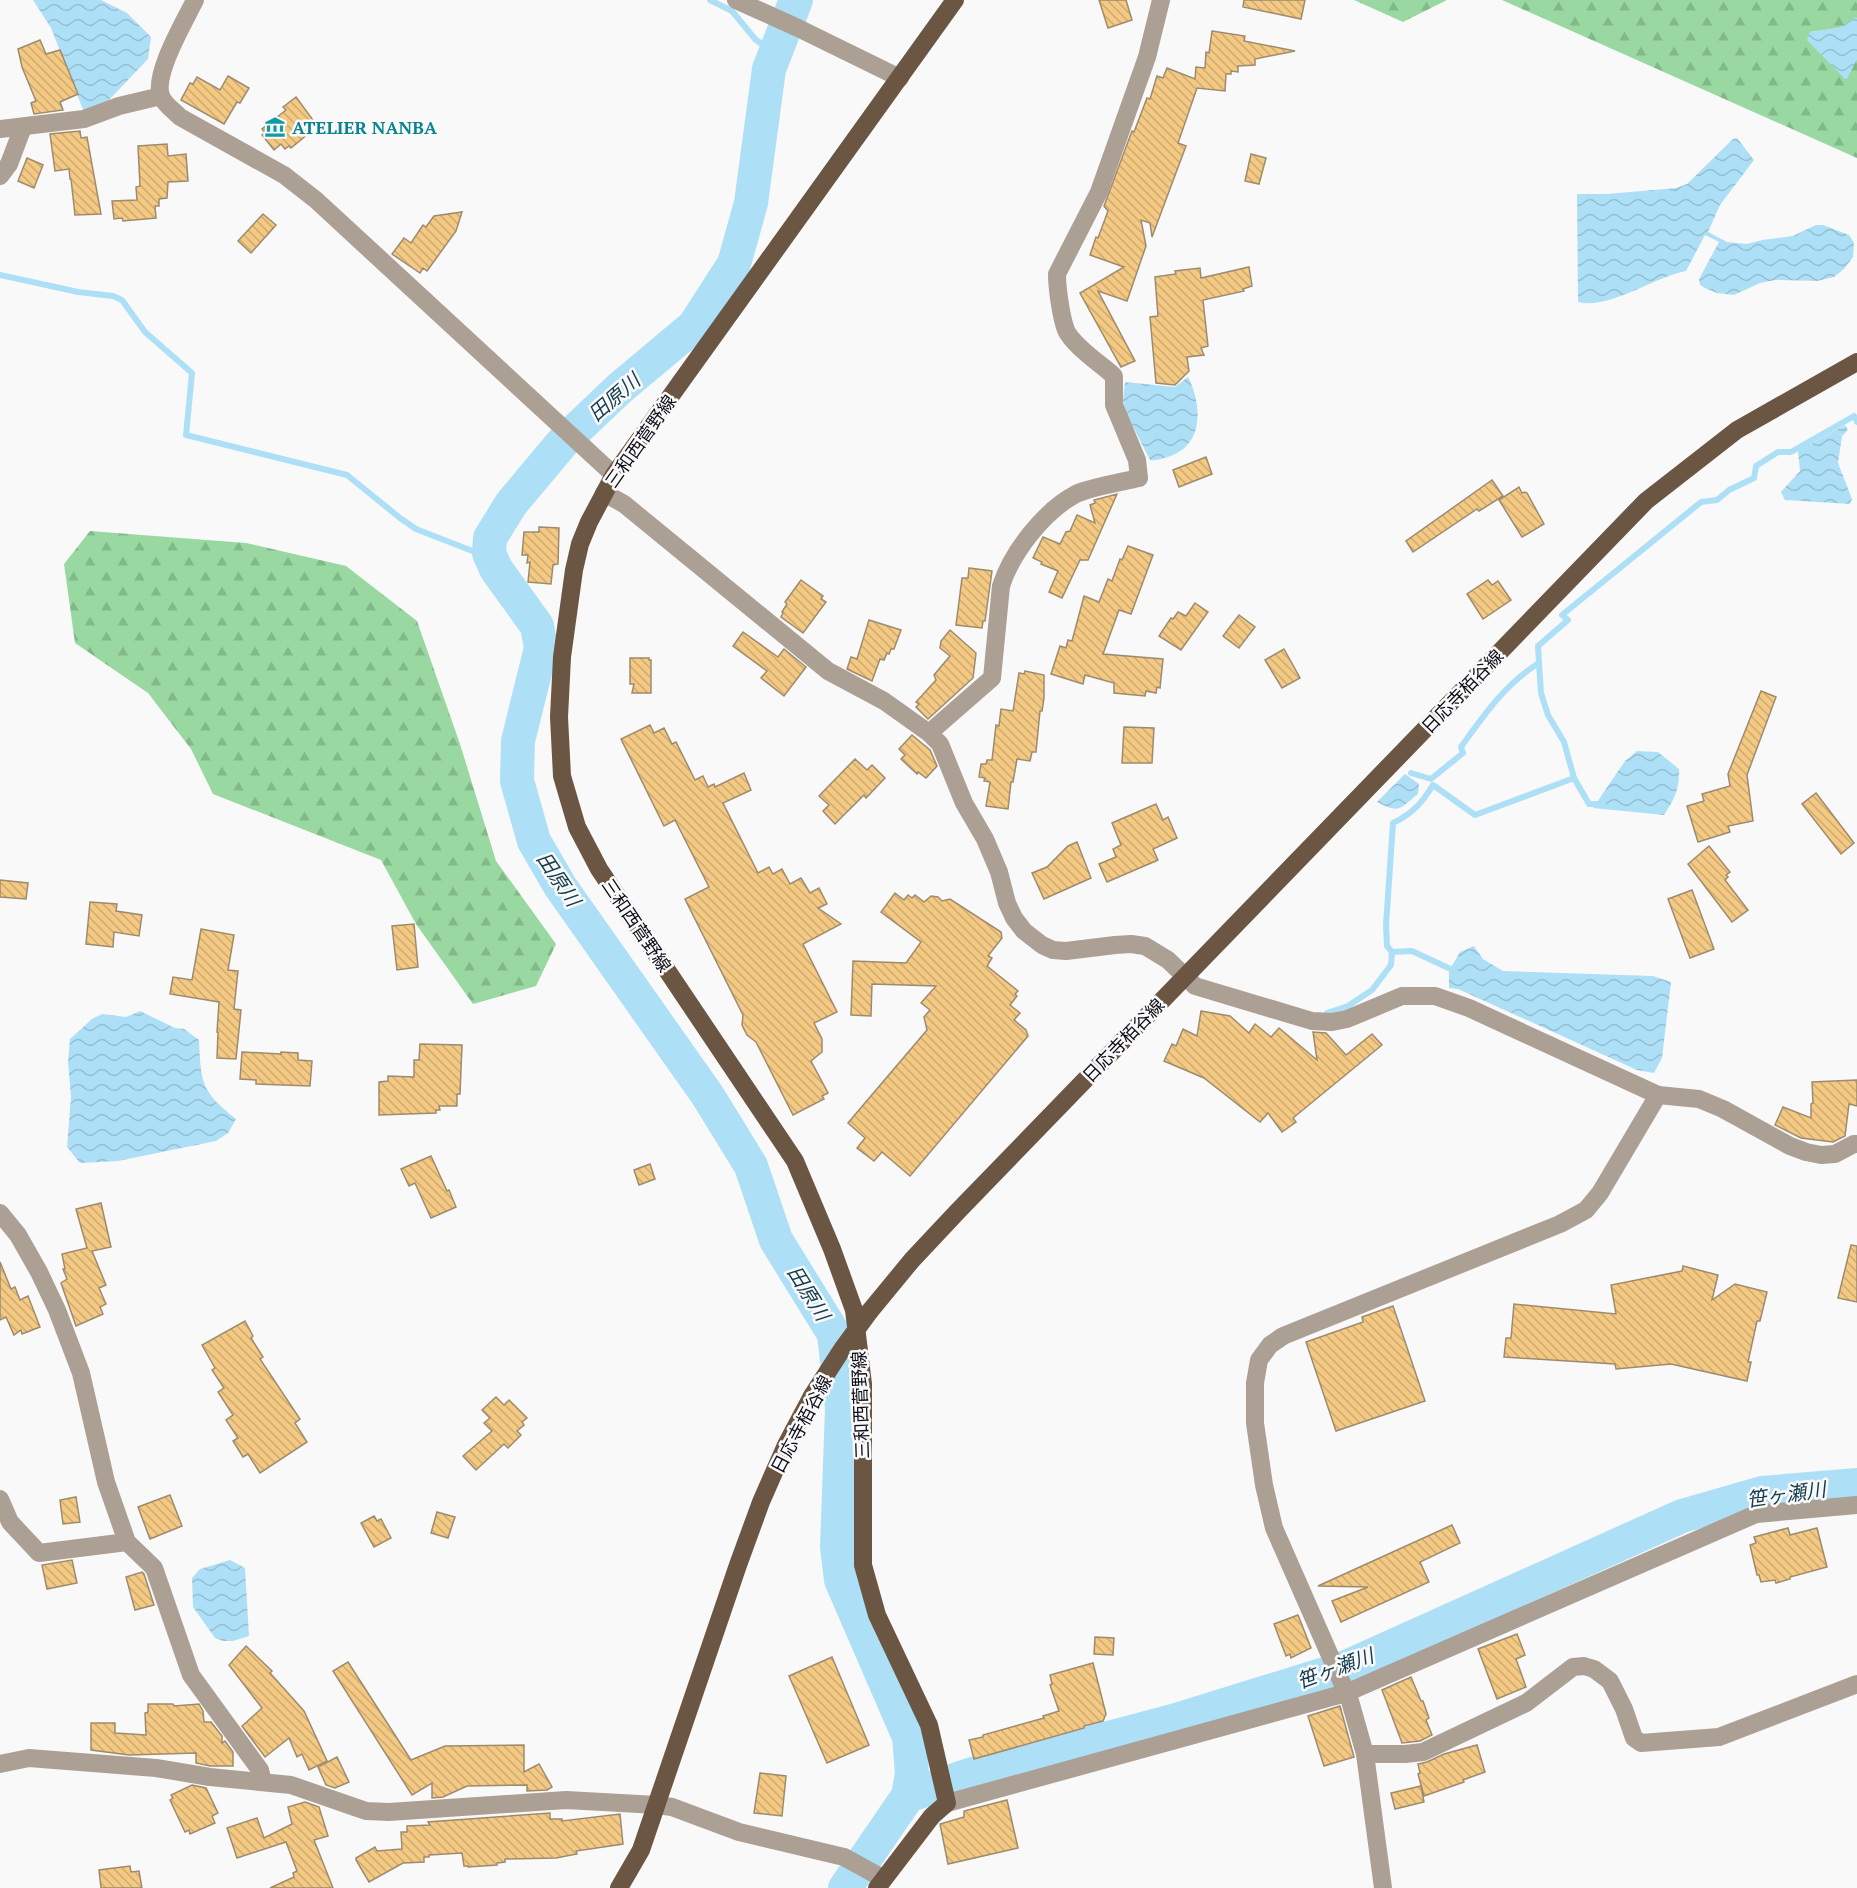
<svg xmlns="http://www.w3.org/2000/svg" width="1857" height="1888" font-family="'PT Serif','Noto Sans JP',serif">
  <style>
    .forest { fill: url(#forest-firs) }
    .water { fill: url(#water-waves) }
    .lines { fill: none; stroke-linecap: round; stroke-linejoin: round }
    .stream { stroke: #ade0f6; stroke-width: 6 }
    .river { stroke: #ade0f6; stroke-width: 34 }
    .building { fill: url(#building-back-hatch); stroke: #9e8b6e; stroke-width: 1.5 }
    .minor { stroke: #ac9f94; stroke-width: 18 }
    .major { stroke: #6b5643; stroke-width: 18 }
    .major-bridge { stroke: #6b5643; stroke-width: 18 }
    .labels { text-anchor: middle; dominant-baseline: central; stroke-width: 5; stroke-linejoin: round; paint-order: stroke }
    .culture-label { font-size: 18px; font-weight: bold; fill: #0d838f; stroke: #f9f9f9; text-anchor: start }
    .street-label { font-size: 18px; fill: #0e0c17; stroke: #f9f9f9 }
    .water-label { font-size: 20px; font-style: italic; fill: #143d4c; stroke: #f9f9f9 }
  </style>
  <defs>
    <pattern id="forest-firs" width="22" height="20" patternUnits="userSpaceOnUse" patternTransform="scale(1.5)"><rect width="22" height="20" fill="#99d8a1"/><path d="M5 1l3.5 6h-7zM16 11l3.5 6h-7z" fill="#83b88a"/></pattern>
    <pattern id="water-waves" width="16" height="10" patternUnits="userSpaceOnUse" patternTransform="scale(1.5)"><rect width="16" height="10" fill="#ade0f6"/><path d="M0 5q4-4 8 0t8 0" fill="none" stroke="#94bfd2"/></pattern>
    <pattern id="building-back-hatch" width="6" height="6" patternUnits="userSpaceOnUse" patternTransform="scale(1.5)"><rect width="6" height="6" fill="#f3c983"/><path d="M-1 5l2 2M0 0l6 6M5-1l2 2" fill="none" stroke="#cfab70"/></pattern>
  </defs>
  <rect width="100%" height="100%" fill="#f9f9f9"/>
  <!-- forest -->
  <g class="forest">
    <polygon points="1354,0 1447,0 1403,22"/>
    <polygon points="1502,0 1857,0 1857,18 1839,28 1810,32 1856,60 1857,59 1857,158"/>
    <polygon points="90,531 246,543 346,566 417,621 460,744 496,861 556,944 536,986 473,1004 416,924 381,860 213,794 191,749 148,693 75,643 64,564"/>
  </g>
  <!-- water -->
  <g class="water">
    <polygon points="33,0 101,0 127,13 151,37 148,59 107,102 84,112 51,28"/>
    <polygon points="1854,18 1857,18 1857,59 1847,79 1845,79 1807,40 1810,32 1839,28"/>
    <path d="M1737,138L1754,160L1720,205L1708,232L1727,242L1747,244L1762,240L1793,236L1816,225H1823L1849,235L1854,243L1853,257L1844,269L1834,277L1817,281L1775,280L1760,283L1734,295L1717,293L1705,288L1700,285L1699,279L1719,242L1705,235L1686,271C1654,277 1609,310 1578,302L1577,194H1607L1676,188L1687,184L1733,139Z"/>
    <path d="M1188,377C1201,402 1205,442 1173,455C1165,458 1158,461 1150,460L1126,413L1123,401L1125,382L1175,387Z"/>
    <polygon points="1845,425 1848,430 1842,436 1838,463 1852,499 1850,504 1785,500 1781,492 1800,471 1798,451"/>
    <path d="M1637,751L1658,752L1679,769C1680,788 1674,800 1664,815L1593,808L1625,761Z"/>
    <path d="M1405,774L1419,784L1418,794C1399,809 1400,814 1377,802Z"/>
    <polygon points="1474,946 1483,959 1503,971 1653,976 1671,982 1662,1058 1654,1073 1637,1070 1458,989 1449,988 1449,971 1460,952"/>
    <path d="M140,1011L175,1028L184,1029L199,1040C201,1084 201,1091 236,1119L228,1133L216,1141L118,1161L80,1163L67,1147L71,1097L68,1062L70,1039L92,1019L102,1014L126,1017Z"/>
    <polygon points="230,1560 245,1568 249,1636 233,1641 223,1641 215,1638 193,1607 192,1578 200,1569"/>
  </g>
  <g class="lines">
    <!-- stream -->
    <g class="stream">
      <polyline points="710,0 732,11 755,39 775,54"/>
      <polyline points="0,275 78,292 113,296 122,300 145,332 192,373 186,435 347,475 400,518 416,529 475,552 489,553"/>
      <polyline points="1539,663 1541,693 1548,715 1564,742 1574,778 1589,804 1603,804"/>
      <path d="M1411,773L1431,779L1463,753L1461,747C1483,716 1506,683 1539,663L1538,646L1568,620L1562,615L1701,502L1717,500L1729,490L1754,478L1756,466L1778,452H1791L1854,416L1857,422"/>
      <polyline points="1392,952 1412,951 1455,971"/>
      <path d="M1327,1013L1348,1006L1372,990L1391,965L1392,952L1387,946L1386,925L1393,823C1412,814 1422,803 1433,785L1475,815L1574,778"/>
    </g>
    <!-- river -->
    <g class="river">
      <polyline points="796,0 769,69 751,203 734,264 694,326 620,388 562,443 511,504 490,538 489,553 496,569 537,626 541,648 518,741 517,781 534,841 560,886 708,1096 751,1166 776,1240 834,1334 842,1408 837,1547 841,1580 909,1737 912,1774 908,1796"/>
      <polyline points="845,1888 908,1796 969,1775 1173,1721 1344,1668 1682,1516 1762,1493 1857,1485"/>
    </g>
  </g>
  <!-- building -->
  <g class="building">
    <polygon points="1099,0 1126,0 1132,20 1108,28"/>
    <polygon points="1244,0 1305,0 1301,19 1243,7"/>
    <polygon points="1212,31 1245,36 1244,41 1295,51 1255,59 1255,65 1238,66 1238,72 1231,71 1231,74 1226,74 1225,91 1197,88 1178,143 1186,146 1152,237 1150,223 1141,220 1146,246 1127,301 1098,291 1135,361 1121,367 1080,293 1124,267 1090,255 1096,237 1098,238 1108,211 1104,206 1132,131 1134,132 1147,98 1150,99 1157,76 1163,78 1167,68 1195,79 1196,67 1205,68 1206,52 1209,53"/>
    <polygon points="40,40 46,54 60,50 78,94 60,102 63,110 34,114 31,103 36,101 22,67 18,49"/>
    <polygon points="228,76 249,88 240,103 237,102 224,124 181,100 190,83 193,84 197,77 220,90"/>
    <polygon points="296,97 313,120 303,128 308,134 291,148 289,146 285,149 281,144 274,150 262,135 265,133 262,129 286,110 283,107"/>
    <polygon points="80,131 81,138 87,137 101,214 75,215 71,179 70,179 69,169 55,171 50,134"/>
    <polygon points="167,144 168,156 186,154 188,181 168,182 167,198 159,199 159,206 155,206 156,218 123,221 122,218 114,219 112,201 137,200 136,187 140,186 138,146"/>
    <polygon points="1251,154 1266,158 1259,184 1245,181"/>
    <polygon points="27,158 43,165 34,188 18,181"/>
    <polygon points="462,212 456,231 427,271 423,268 420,273 392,254 404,238 411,243 423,225 426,227 434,216"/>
    <polygon points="263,214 276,225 251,253 238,241"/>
    <polygon points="1249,267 1252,286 1243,289 1244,291 1203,300 1208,346 1201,348 1204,355 1187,357 1189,371 1175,385 1156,383 1150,317 1158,316 1155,277 1176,274 1175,271 1200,268 1201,278"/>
    <polygon points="1206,457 1212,474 1179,487 1173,470"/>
    <polygon points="1492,480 1503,496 1479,511 1477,509 1413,552 1406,541"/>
    <polygon points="1519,487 1522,493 1525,492 1527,493 1544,524 1522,537 1499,500"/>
    <polygon points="1117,494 1088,560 1080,560 1062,598 1049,592 1058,571 1041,564 1042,562 1033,558 1043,537 1060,544 1066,532 1070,531 1077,515 1095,523 1090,505 1095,503 1094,500"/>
    <polygon points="539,527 559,528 558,564 553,565 551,584 528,582 530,562 527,563 528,555 522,555 524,532 539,532"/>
    <polygon points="1128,546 1153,555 1131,614 1119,610 1103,654 1163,659 1160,688 1157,687 1156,693 1146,691 1145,696 1114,693 1114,683 1085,675 1083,684 1051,674 1060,646 1066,648 1068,640 1072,641 1084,596 1099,602 1108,579 1112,581 1120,559 1122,560"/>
    <polygon points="969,568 992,571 985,621 983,621 982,628 956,625 962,578 968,578"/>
    <polygon points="801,580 823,596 821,599 826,602 803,633 781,617 783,613 782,612 787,604 785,602"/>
    <polygon points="1488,580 1492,585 1498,581 1511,600 1483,619 1467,594"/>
    <polygon points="1195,603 1208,612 1181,650 1159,636 1171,618 1173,619 1178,612 1186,616"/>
    <polygon points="1239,615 1255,627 1239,648 1223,636"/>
    <polygon points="869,620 901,630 894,649 891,649 889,654 887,653 884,660 880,659 872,681 847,669 851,657 857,659"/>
    <polygon points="950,630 976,653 973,678 928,719 916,707 919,704 916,702 936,680 934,675 950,656 940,648 941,641"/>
    <polygon points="743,632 778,657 784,649 806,667 784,696 761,678 767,671 733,646"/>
    <polygon points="1284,649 1300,678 1282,688 1265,660"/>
    <polygon points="630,658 649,658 649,660 651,660 651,693 632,693 634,684 630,684"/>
    <polygon points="1025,671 1044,675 1044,698 1042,711 1040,711 1036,752 1032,752 1030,761 1017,759 1013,782 1011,782 1008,809 986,806 990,782 984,781 985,778 979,777 981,764 986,764 987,760 992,760 996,725 999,726 1001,709 1013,711 1019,673 1024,674"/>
    <polygon points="1761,691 1776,697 1747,775 1753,821 1728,826 1730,832 1698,842 1687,806 1704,801 1702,794 1730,786 1728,774"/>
    <polygon points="650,725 654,733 664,728 672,744 676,742 695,780 703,776 708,787 714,784 715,787 744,773 751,790 723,803 758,873 769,867 773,874 782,869 790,884 801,878 810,893 819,888 827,904 818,908 841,924 803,944 837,1012 814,1023 822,1039 822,1052 811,1061 828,1093 822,1096 824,1099 793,1115 756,1042 747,1035 742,1025 743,1015 685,899 709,887 675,820 664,826 621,739"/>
    <polygon points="1124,727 1154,728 1152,763 1122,763"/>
    <polygon points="912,735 930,750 937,766 926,778 918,772 917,774 901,759 905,755 899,749"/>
    <polygon points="855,759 867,770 872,765 885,778 866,798 864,795 835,824 823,811 829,805 819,796"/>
    <polygon points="1816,793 1854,843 1841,854 1802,804"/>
    <polygon points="1156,804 1163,820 1168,817 1177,838 1153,849 1158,860 1107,882 1099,864 1116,857 1113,849 1121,845 1112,823"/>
    <polygon points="1077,842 1091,878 1044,899 1032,873 1047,867 1068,846"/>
    <polygon points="1709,846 1730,872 1726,875 1728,877 1725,880 1748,910 1732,922 1688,864"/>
    <polygon points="0,880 28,883 26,899 0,897"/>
    <polygon points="1692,890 1714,949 1690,958 1668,899"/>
    <polygon points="895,893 904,900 908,895 912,898 915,895 924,902 931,896 938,897 942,901 950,899 1001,932 1002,938 988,956 992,958 987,966 1018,991 1015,994 1017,996 1010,1005 1020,1013 1014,1020 1026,1030 1028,1036 910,1176 882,1152 874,1161 857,1148 865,1138 848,1123 927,1030 924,1017 930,1010 921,1003 936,986 872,984 871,1016 851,1015 853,961 906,963 921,942 881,912"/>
    <polygon points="90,902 117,904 116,911 142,915 139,936 114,932 113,947 86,944"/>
    <polygon points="414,924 418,967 397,970 392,926"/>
    <polygon points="201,929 234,935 228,970 238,971 234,1009 241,1010 236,1059 217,1058 218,1032 217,1032 219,1002 170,994 173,977 192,980"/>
    <polygon points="1201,1011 1230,1016 1249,1033 1255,1024 1271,1037 1279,1028 1317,1060 1313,1032 1326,1033 1346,1055 1372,1034 1382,1045 1293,1118 1296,1122 1282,1132 1268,1113 1260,1122 1204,1078 1164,1061 1172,1044 1176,1046 1183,1029 1197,1036"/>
    <polygon points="420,1044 462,1045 460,1094 457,1094 457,1106 439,1106 440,1110 436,1110 436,1113 379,1115 379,1082 388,1081 388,1076 414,1077 414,1060 419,1060"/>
    <polygon points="242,1052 281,1054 281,1052 298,1053 298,1060 312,1061 310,1086 256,1084 256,1080 240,1079"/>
    <polygon points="1857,1080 1857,1106 1849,1104 1845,1136 1833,1142 1801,1138 1775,1125 1783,1107 1811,1118 1811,1104 1813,1103 1812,1082"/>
    <polygon points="431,1156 447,1191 449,1190 456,1207 431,1218 415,1183 409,1186 401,1169"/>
    <polygon points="650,1164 655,1179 639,1185 634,1170"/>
    <polygon points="101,1203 111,1247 92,1251 106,1285 99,1288 106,1304 100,1307 103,1314 76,1326 61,1283 67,1279 63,1269 65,1269 62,1254 87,1248 76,1209"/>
    <polygon points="1851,1245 1857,1246 1857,1302 1838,1298"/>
    <polygon points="0,1262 11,1289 15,1287 20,1300 28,1296 40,1327 22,1334 21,1330 14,1335 6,1317 0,1320"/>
    <polygon points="1683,1266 1718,1275 1712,1300 1735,1284 1767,1292 1760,1321 1757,1321 1748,1362 1751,1362 1747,1381 1671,1364 1616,1369 1615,1364 1504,1357 1506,1338 1511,1338 1514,1304 1616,1314 1611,1285 1682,1271"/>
    <polygon points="1393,1306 1425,1401 1336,1431 1306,1342 1363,1322 1362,1317"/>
    <polygon points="245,1321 253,1336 251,1338 263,1357 260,1359 300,1419 295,1423 307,1442 260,1473 248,1454 243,1457 233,1441 238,1438 226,1420 233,1415 218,1392 224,1388 212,1370 215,1368 202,1345"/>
    <polygon points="496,1397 504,1405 509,1400 527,1418 522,1422 524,1425 517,1431 521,1435 508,1448 504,1444 476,1470 463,1456 492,1431 484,1423 490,1418 482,1410"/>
    <polygon points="170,1495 182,1526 150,1539 138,1507"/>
    <polygon points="76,1497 80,1522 63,1524 60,1500"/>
    <polygon points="437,1512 455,1517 448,1538 431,1533"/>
    <polygon points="374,1516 377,1521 381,1519 391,1538 374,1547 361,1523"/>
    <polygon points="1452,1525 1460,1543 1420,1562 1429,1582 1341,1622 1332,1601 1368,1587 1318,1586"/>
    <polygon points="1788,1528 1790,1535 1817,1528 1827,1567 1790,1577 1790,1579 1776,1583 1775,1580 1761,1582 1759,1575 1757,1575 1750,1545 1756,1543 1754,1537"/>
    <polygon points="72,1560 77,1583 47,1589 42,1565"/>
    <polygon points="142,1572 144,1574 154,1605 135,1610 126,1577"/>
    <polygon points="1298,1615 1311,1648 1291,1658 1290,1654 1286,1656 1274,1624"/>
    <polygon points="1517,1634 1525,1655 1516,1659 1526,1687 1497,1699 1478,1649"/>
    <polygon points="1095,1637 1114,1638 1113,1655 1094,1654"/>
    <polygon points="246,1646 272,1671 270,1673 304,1711 327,1761 309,1770 302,1754 297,1757 289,1738 265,1757 242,1726 262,1708 229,1665"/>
    <polygon points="832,1657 869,1745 827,1763 789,1676"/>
    <polygon points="348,1662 411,1760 445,1746 524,1745 524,1772 539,1764 552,1787 547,1790 527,1791 527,1785 467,1786 443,1797 432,1798 432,1783 412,1795 333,1671"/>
    <polygon points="1093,1663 1106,1714 1103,1721 1084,1726 1084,1728 974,1759 969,1740 983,1737 983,1735 1044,1718 1043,1716 1059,1711 1050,1685 1052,1684 1050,1675"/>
    <polygon points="1411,1677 1421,1701 1423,1701 1429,1718 1426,1720 1432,1735 1420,1741 1402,1743 1382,1690"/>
    <polygon points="148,1704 173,1704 174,1706 199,1704 203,1711 204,1722 211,1722 222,1736 222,1743 225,1741 233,1752 233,1766 210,1766 196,1763 196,1753 129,1755 91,1750 91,1723 115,1723 115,1733 146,1735 145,1713 148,1712"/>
    <polygon points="1340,1706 1354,1757 1324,1766 1308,1716"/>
    <polygon points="1477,1745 1485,1772 1463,1780 1464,1782 1424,1796 1418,1774 1420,1773 1418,1764 1427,1762 1444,1754"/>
    <polygon points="337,1757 349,1782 335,1788 326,1785 318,1767"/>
    <polygon points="760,1773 786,1776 782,1816 754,1813"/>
    <polygon points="192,1785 206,1788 218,1813 212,1816 215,1823 190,1834 189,1830 185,1832 170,1800 173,1798 171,1795"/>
    <polygon points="1421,1786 1424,1802 1395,1809 1391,1793"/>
    <polygon points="1007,1800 1018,1848 948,1864 940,1824 964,1817 964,1811"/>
    <polygon points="305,1802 319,1807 328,1836 314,1840 333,1888 270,1888 294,1877 293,1873 297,1871 286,1842 237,1858 227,1828 257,1818 264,1838 292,1824 288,1807"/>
    <polygon points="550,1813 550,1819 562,1819 562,1821 620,1814 623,1844 576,1851 577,1854 556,1858 505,1859 505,1862 497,1863 497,1865 468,1867 468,1866 464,1866 462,1853 429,1855 429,1857 424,1857 424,1862 403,1863 369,1882 356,1860 356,1858 375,1847 377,1851 402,1849 401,1832 407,1832 407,1826 430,1825 428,1822"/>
    <polygon points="130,1866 131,1872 139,1871 142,1888 101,1888 99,1870"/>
  </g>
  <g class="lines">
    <!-- minor -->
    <g class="minor">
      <path d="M195,0C185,21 153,74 161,96C164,104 174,111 180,117L284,175L316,200L614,475"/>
      <polyline points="736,0 798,28 900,78"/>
      <polyline points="0,129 84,119 119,106 161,96"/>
      <polyline points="0,176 9,164 23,127"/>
      <path d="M604,493L624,504L828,671L884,701L929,733L992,678L1001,586C1012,552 1044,511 1076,494C1091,487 1122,482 1139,478L1137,460L1114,405V376C1101,364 1073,346 1066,330C1061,317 1057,288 1057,274L1099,192L1147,57L1161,0"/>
      <polyline points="929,733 940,744 964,803 985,839 999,872 1007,903 1014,918 1024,931 1042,945 1053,950 1066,951 1115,945 1131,944 1145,946 1168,960 1195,986 1312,1021 1332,1022 1347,1019 1402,996 1435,996 1469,1008 1658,1095 1699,1099 1723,1109 1790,1146 1806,1152 1821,1155 1835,1154 1854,1144 1857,1144"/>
      <polyline points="0,1213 18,1235 39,1272 57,1310 81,1373 106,1482 127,1542 154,1568 191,1675 260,1770 263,1782"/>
      <polyline points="0,1499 10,1522 39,1553 127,1542"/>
      <polyline points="1365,1754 1405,1754 1423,1752 1526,1703 1573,1667 1584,1666 1594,1669 1610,1681 1624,1709 1634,1738 1641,1743 1719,1737 1857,1684"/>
      <polyline points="0,1764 29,1758 156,1768 210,1777 291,1785 366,1811 389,1812 566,1800 657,1805 672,1807 739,1832 844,1857 884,1879"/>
      <polyline points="947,1803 1346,1693 1756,1514 1857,1505"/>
      <polyline points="1383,1888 1365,1754 1350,1701 1274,1528 1264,1485 1255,1423 1255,1383 1259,1360 1270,1345 1283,1336 1560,1224 1586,1210 1600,1193 1658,1095"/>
    </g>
    <!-- major -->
    <g class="major">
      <polyline points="870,1311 912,1260 958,1211 1646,501 1737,430 1857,362"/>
      <polyline points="619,1888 641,1850 738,1565 761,1502 786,1445 812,1396"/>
      <polyline points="877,1888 932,1816 947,1803 929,1725 877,1615 863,1565 863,1384 854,1310 832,1249 795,1161 599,869 577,827 562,776 559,717 562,657 574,570 580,544 589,522 614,475 955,0"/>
    </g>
    <!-- major-bridge -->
    <polyline class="major-bridge" points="812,1396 843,1348 870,1311"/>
  </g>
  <!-- icons -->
  <defs>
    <g id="museum-bare" transform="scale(1.62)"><path d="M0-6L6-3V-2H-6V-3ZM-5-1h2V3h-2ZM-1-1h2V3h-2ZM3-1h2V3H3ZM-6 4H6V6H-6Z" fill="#0f9aa8" stroke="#f9f9f9" stroke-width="2.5" paint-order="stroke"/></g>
  </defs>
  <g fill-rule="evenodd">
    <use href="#museum-bare" x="275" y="127"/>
  </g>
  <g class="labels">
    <!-- culture labels -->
    <g class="culture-label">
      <text x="292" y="127">ATELIER NANBA</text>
    </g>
    <!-- street labels -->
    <g class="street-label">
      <text transform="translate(640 441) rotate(-55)">三和西菅野線</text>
      <text transform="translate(1462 691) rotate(-46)">日応寺栢谷線</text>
      <text transform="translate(637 925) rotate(56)">三和西菅野線</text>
      <text transform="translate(1123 1040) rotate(-46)">日応寺栢谷線</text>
      <text transform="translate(860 1405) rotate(-92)">三和西菅野線</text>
      <text transform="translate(801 1424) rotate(-62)">日応寺栢谷線</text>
    </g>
    <!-- water labels -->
    <g class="water-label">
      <text transform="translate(614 397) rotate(-41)">田原川</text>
      <text transform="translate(559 879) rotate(56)">田原川</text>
      <text transform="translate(809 1293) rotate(58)">田原川</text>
      <text transform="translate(1786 1494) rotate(-8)">笹ヶ瀬川</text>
      <text transform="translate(1335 1668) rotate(-20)">笹ヶ瀬川</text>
    </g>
  </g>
</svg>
